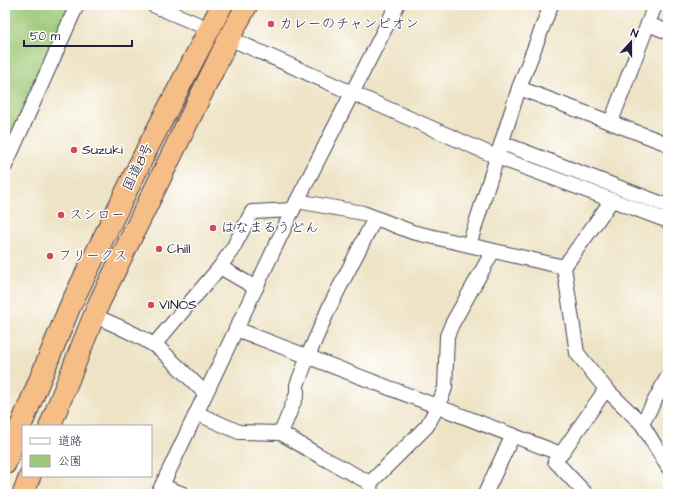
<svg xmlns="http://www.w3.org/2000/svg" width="673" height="499" font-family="'Architects Daughter','Klee One',sans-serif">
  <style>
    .green { fill: #9cc774; stroke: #5f7458 }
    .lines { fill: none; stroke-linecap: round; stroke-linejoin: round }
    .minor-casing { stroke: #413f50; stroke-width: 16 }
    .highway-casing { stroke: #413f50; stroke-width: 23 }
    .minor { stroke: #fff; stroke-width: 14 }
    .highway { stroke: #f6be87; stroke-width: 21 }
    .poi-dot { fill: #d1495b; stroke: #fff; stroke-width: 1.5 }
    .labels { text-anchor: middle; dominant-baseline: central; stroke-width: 3; stroke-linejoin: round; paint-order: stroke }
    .poi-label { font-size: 14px; fill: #22223b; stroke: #fff; text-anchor: start }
    .street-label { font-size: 14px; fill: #22223b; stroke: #fff }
  </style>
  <rect width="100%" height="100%" fill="#fff"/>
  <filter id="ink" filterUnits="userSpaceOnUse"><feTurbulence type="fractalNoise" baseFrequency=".025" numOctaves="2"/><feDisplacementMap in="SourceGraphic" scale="8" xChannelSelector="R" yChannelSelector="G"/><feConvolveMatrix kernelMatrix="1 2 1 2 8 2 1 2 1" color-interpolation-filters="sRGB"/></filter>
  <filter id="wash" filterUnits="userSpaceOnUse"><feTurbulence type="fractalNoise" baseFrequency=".012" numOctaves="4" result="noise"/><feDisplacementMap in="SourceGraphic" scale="16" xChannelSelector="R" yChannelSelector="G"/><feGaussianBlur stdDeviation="0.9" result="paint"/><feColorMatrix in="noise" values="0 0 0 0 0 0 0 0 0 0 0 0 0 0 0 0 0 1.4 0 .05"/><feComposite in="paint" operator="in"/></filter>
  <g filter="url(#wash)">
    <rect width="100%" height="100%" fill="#eee3c5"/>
    <!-- green -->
    <polygon class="green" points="5,5 71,5 5,152"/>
  </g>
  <g filter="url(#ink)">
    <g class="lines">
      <!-- minor casing -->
      <g class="minor-casing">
        <g id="minor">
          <polyline points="153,5 209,29"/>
          <polyline points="648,24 668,32"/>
          <polyline points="229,38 352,93 497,157 668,221"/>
          <polyline points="519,88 668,144"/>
          <polyline points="611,122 655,5"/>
          <polyline points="502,143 668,206"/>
          <polyline points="5,166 77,5"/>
          <polyline points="297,201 363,213 412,232 564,267 577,353 606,389 642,424 668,467"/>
          <polyline points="469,245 519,88 551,5"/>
          <polyline points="220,267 256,288"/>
          <polyline points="564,267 612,200"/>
          <path d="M95,316C117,326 140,335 161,350L205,393"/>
          <polyline points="236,329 561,454 606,389"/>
          <polyline points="154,345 220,267 233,248 252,212 293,210"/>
          <polyline points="196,413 239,432 281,433 297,394 297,385 308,356 329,308 375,218"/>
          <polyline points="642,424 668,376"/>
          <polyline points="281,433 318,455 370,483"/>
          <polyline points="561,454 555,461 586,494"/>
          <polyline points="162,486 183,494"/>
          <polyline points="158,494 297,201 397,5"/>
          <polyline points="371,494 370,483 427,426 438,406 445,388 447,336 452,324 493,251"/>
          <polyline points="485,494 513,435"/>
        </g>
      </g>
      <!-- highway casing -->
      <g class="highway-casing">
        <g id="highway">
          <polyline points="50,426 99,303 229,38 247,5"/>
          <polyline points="5,464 71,304 148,147 222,5"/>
          <polyline points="23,494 30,476"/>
        </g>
      </g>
      <!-- minor -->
      <use href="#minor" class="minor"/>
      <!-- highway -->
      <use href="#highway" class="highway"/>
    </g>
  </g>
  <!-- markers -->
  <g class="poi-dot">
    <circle cx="271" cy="24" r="4"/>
    <circle cx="74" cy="150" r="4"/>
    <circle cx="61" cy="215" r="4"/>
    <circle cx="213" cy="228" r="4"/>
    <circle cx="159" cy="249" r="4"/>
    <circle cx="50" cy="256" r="4"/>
    <circle cx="151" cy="305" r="4"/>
  </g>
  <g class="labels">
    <!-- poi labels -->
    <g class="poi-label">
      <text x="279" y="24">カレーのチャンピオン</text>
      <text x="82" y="150">Suzuki</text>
      <text x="69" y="215">スシロー</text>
      <text x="221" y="228">はなまるうどん</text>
      <text x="167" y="249">Chill</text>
      <text x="58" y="256">フリークス</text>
      <text x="159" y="305">VINOS</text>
    </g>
    <!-- street labels -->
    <g class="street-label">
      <text transform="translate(138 167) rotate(-64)">国道8号</text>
    </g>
  </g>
  <!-- margin -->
  <rect width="673" height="499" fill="none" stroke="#fff" stroke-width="20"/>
  <!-- legend -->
  <rect x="22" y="425" width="130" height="52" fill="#ffffff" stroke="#a7a7b1"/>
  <rect x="30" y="438" width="20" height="6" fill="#ffffff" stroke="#a7a7b1"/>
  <text x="58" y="445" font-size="12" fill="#22223b">道路</text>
  <rect x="30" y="455" width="20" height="12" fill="#9cc774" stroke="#a7a7b1"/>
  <text x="58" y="465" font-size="12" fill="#22223b">公園</text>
  <!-- north arrow -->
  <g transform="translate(631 42) rotate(21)" stroke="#ffffff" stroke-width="3" paint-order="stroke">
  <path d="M0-3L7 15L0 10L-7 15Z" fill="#22223b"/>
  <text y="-6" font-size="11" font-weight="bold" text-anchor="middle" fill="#22223b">N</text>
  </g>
  <!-- scale -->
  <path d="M24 40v6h108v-6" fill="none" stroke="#22223b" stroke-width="2"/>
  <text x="30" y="40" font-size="12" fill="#22223b" stroke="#ffffff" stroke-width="3" paint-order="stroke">50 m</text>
</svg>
